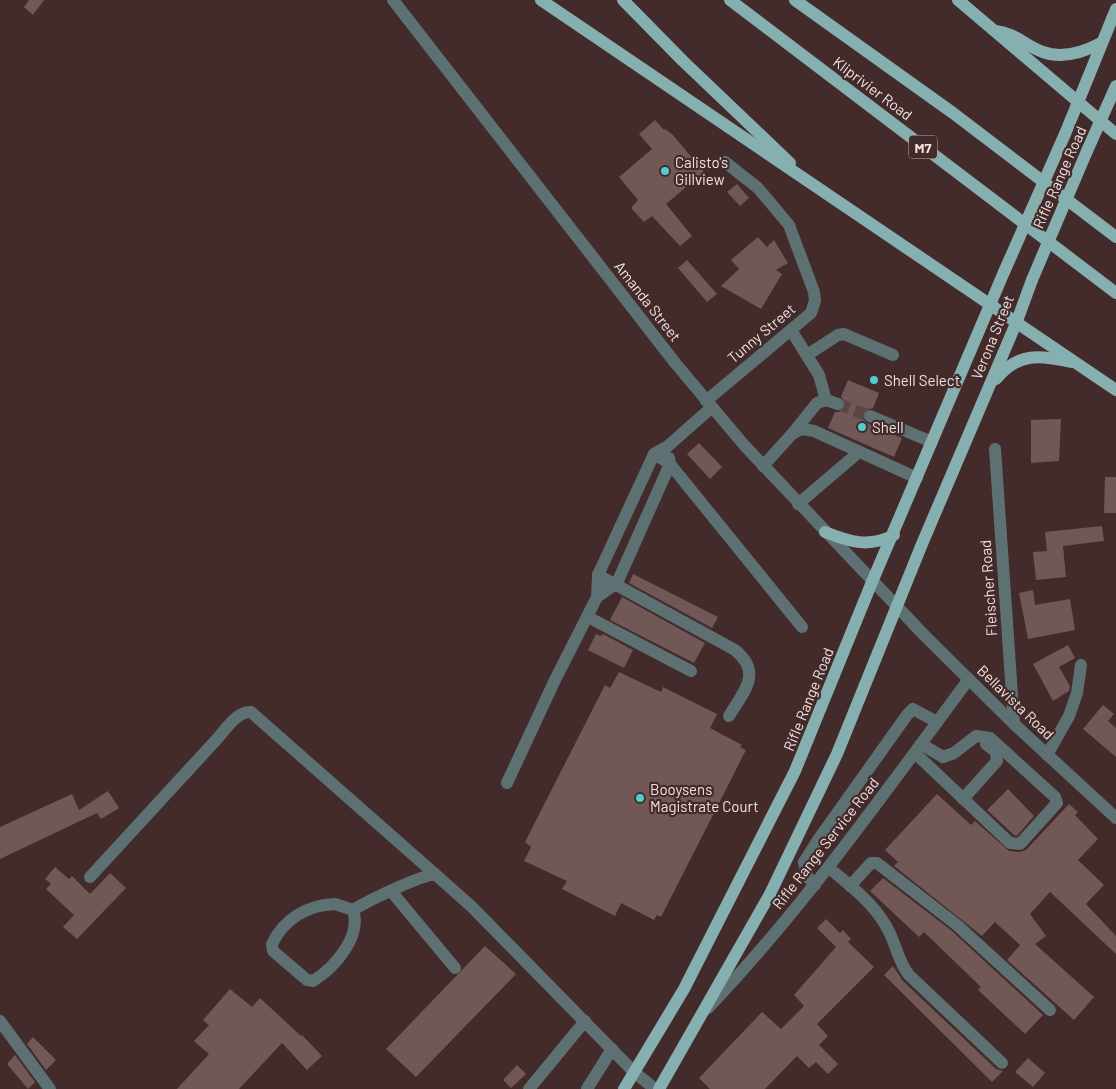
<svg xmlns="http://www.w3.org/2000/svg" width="1116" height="1089" font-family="Barlow,sans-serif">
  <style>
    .building { fill: #715856 }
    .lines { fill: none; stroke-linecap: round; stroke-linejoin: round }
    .minor-tunnel { stroke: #5c4645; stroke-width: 12; stroke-dasharray: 12 6; stroke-linecap: butt }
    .minor { stroke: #5d7172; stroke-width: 12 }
    .major { stroke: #86afb0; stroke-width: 12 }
    .major-bridge { stroke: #86afb0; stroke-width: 12 }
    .poi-dot { fill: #51ccd3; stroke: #422b2a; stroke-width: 2 }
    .labels { text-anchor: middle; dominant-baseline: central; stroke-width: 4.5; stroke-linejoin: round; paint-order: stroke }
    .shield { fill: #422b2a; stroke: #bcabaa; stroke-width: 1 }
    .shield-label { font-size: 14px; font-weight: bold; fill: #f1e2e1 }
    .street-label { font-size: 15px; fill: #f1e2e1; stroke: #422b2a }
    .poi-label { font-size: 15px; fill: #f1e2e1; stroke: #422b2a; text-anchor: start }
  </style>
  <rect width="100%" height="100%" fill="#422b2a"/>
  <!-- building -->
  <g class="building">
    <polygon points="29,0 44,0 33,15 24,7"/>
    <polygon points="655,120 664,130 665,129 672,134 704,172 666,204 692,236 680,246 652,216 644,222 631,208 638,200 619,177 652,149 639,134"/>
    <polygon points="737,184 749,198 740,206 727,192"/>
    <polygon points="758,237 767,247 774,240 788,263 776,270 782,274 761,309 721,286 739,269 731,260"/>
    <polygon points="687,260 717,294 707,302 678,268"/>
    <polygon points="848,380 879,393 873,408 865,410 862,418 867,423 902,438 894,457 828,428 835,412 840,412 846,407 846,402 841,397"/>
    <polygon points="1061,419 1059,461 1031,463 1031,420"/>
    <polygon points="699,443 722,467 710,479 687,454"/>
    <polygon points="1105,477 1116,477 1116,513 1104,513"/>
    <polygon points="1102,526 1104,541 1063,546 1066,577 1036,580 1033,552 1047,551 1045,532"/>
    <polygon points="633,574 718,617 712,628 629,583"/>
    <polygon points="1033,590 1035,605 1070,599 1075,630 1028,639 1019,593"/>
    <polygon points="622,597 705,643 694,663 610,620"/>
    <polygon points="596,634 601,636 603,634 633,650 624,668 588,650"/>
    <polygon points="1068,645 1075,658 1059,667 1070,686 1069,691 1053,701 1033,664"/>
    <polygon points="619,672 661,692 663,687 717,714 710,728 742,745 740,747 746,750 661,917 657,915 654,920 621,903 615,916 562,889 567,881 524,861 531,847 525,842 605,685 610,688"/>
    <polygon points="1103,705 1114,714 1108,721 1116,728 1116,757 1083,729"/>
    <polygon points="1008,789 1034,816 1017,836 1014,835 987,810"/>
    <polygon points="108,791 119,808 101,819 97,813 0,859 0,827 72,794 79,810"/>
    <polygon points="937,794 971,825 975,821 1009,851 1020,852 1026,850 1069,804 1078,812 1075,815 1098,839 1078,860 1104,885 1086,904 1116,936 1116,954 1050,892 1030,914 1046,936 1035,944 1094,997 1074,1020 1007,960 1020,945 995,922 982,936 894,866 898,862 885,850"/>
    <polygon points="55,867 69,879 72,876 90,894 110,873 126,888 77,939 63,927 74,915 46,889 51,884 45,879"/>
    <polygon points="883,878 952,931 1043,1015 1025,1034 978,990 981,987 924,932 919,937 870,891"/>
    <polygon points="826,919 840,933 843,930 851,939 848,942 874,967 817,1024 828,1036 819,1045 838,1064 828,1074 816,1062 809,1068 797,1056 765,1089 710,1089 699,1078 762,1012 781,1029 804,1006 794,995 836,947 817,928"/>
    <polygon points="485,946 516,974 416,1077 386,1049"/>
    <polygon points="893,966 903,981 996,1069 1003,1071 992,1082 884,975"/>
    <polygon points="230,989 252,1007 260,998 301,1036 302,1035 322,1056 307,1070 282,1043 239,1089 177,1089 209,1054 194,1041 209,1025 203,1020"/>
    <polygon points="33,1037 56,1060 46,1070 27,1044"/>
    <polygon points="15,1055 35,1082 28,1089 7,1064"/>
    <polygon points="1028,1058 1045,1073 1033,1087 1015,1072"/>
    <polygon points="517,1065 526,1074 511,1088 503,1080"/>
  </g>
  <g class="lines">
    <!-- minor-tunnel -->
    <polyline class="minor-tunnel" points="838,404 870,416"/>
    <!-- minor -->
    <g class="minor">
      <polyline points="393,0 676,364 744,445 925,636 1014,724 1116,818"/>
      <polyline points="791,330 819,375 826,400"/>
      <polyline points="807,355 838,335 844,334 893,355"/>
      <polyline points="706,401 811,313 815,301 814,292 789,225 758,188 725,162"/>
      <polyline points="870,416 932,442"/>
      <polyline points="792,434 817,403 826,400 838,404"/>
      <polyline points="995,449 1014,724"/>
      <polyline points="654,454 670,464 802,627"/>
      <polyline points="763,466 792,434 802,429 814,431 917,478"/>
      <polyline points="798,504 859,452"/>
      <path d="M598,575L735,650C763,673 744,691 729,716"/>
      <polyline points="597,597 617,583 670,464 669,458"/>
      <polyline points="588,617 691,671"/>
      <polyline points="915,753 1010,843 1020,844 1057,803 1055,797 990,738 976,736 954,753 943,757 921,744"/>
      <polyline points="1047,755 1069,716 1077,693 1081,665"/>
      <polyline points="507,783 554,682 597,597 598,575 654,454 668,446 711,408"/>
      <polyline points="963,799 997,761 996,752 986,744"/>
      <path d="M829,868C850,885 873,903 886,926C896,942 897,960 909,975L1002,1063"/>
      <path d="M90,877L217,739C225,730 237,711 251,712L436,875"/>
      <polyline points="815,885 807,876 804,862 818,840 907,715 913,709 937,722"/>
      <polyline points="850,886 871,863 877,863 957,925 1050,1010"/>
      <polyline points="391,891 455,968"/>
      <path d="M335,904L353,910C362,937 334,968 313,981L307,980L273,951L272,944C284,919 307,905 335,904Z"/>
      <path d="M353,910C366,902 424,873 436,875L472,907L634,1072L655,1089"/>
      <path d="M708,1008C805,906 885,792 969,679"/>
      <polyline points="0,1021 50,1089"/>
      <polyline points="529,1089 585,1021"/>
      <polyline points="587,1089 612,1049"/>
    </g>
    <!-- major -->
    <g class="major">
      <polyline points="541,0 1116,390"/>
      <polyline points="623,0 683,61 790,163"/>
      <polyline points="730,0 1116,293"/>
      <polyline points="795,0 953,113 1116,237"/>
      <polyline points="958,0 1116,134"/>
      <path d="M996,31C1015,33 1026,46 1043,52C1062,59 1084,52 1101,43"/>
      <polyline points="1065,134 1116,9"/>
      <polyline points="1087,151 1116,86"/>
      <path d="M996,379C1018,352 1040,355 1071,362"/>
      <path d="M825,532C850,542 869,548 894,535"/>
      <polyline points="624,1089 684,989 795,771 872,582 1004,272"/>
      <polyline points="659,1089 770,894 837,754 922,544 1017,321 1032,280"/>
    </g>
    <!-- major-bridge -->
    <g class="major-bridge">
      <polyline points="1004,272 1065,134"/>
      <polyline points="1032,280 1087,151"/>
    </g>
  </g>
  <!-- markers -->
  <g class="poi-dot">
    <circle cx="665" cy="171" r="5"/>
    <circle cx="874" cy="380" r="5"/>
    <circle cx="862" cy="427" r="5"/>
    <circle cx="640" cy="798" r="5"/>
  </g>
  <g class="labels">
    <!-- shield labels -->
    <rect class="shield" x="909" y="135.5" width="28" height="23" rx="4"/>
    <g class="shield-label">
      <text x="923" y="147">M7</text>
    </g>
    <!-- street labels -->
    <g class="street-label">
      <text transform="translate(873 88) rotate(37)">Kliprivier Road</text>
      <text transform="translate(1059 177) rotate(-66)">Rifle Range Road</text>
      <text transform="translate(648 301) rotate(52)">Amanda Street</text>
      <text transform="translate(761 333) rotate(-40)">Tunny Street</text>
      <text transform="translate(992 337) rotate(-68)">Verona Street</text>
      <text transform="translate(988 588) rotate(-94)">Fleischer Road</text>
      <text transform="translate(808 699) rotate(-68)">Rifle Range Road</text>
      <text transform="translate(1016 702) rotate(44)">Bellavista Road</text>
      <text transform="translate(825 843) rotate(-52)">Rifle Range Service Road</text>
    </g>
    <!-- poi labels -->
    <g class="poi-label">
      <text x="675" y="162">Calisto's<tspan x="675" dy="17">Gillview</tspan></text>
      <text x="884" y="380">Shell Select</text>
      <text x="872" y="427">Shell</text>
      <text x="650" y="789">Booysens<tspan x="650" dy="17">Magistrate Court</tspan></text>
    </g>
  </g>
</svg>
